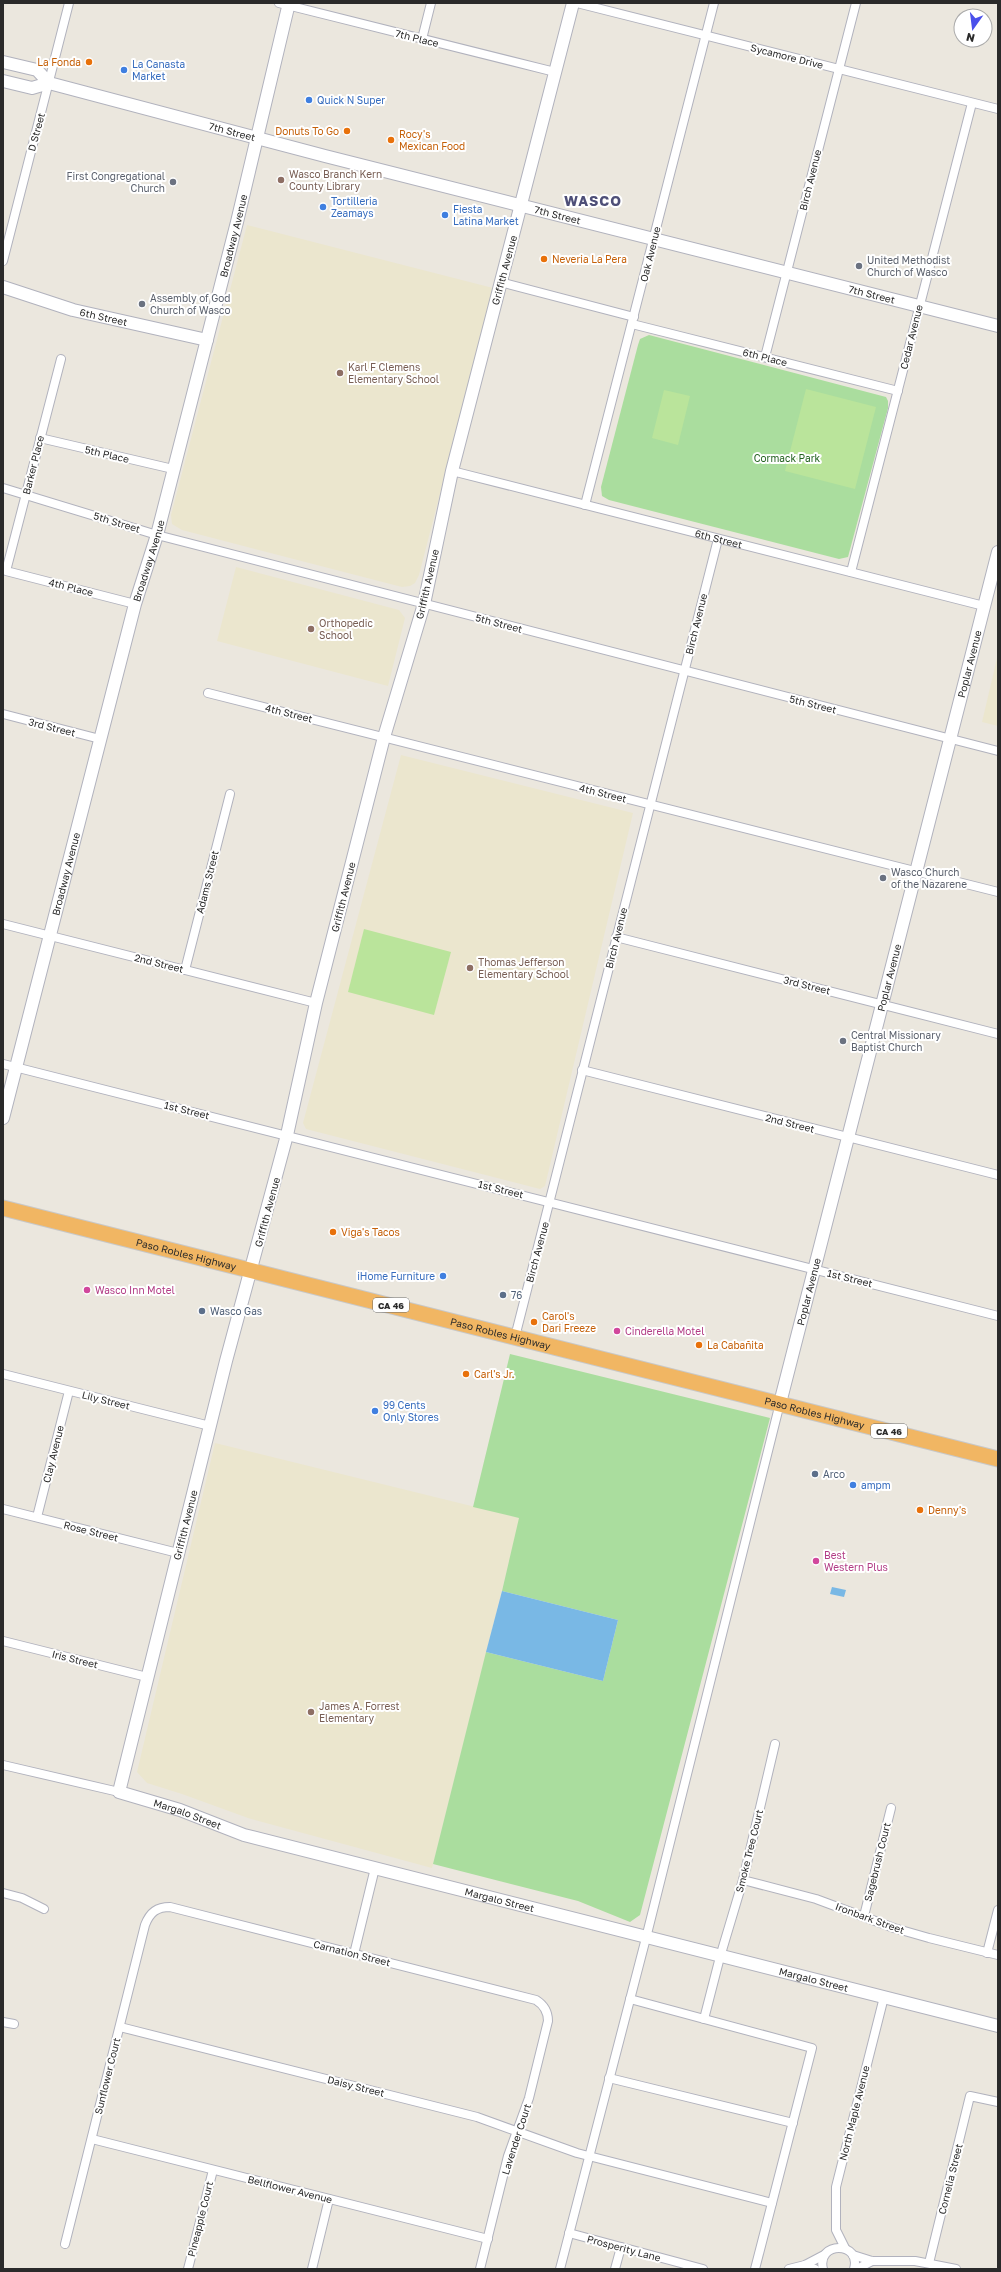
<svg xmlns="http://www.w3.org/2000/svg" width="1001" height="2272" font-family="'Golos Text',sans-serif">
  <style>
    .education { fill: #ebe6ce }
    .green { fill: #aadd9e }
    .pitch { fill: #bae49b }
    .water { fill: #79b8e5 }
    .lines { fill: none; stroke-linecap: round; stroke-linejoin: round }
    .street-casing { stroke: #b1b2bd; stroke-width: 10 }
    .secondary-casing { stroke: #b1b2bd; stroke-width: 14 }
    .highway-casing { stroke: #c8c8c8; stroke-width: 17 }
    .street { stroke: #fff; stroke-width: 8 }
    .secondary { stroke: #fff; stroke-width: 12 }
    .highway { stroke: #f1b663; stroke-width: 15 }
    .food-dot { fill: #e8710a; stroke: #fff; stroke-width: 1.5 }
    .shop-dot { fill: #3f7fe0; stroke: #fff; stroke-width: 1.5 }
    .education-dot { fill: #8d6e63; stroke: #fff; stroke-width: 1.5 }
    .worship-dot { fill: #6b7280; stroke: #fff; stroke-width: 1.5 }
    .hotel-dot { fill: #d1479c; stroke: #fff; stroke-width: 1.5 }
    .service-dot { fill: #5c6f8a; stroke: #fff; stroke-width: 1.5 }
    .labels { text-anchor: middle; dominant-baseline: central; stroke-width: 4; stroke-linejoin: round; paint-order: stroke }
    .shield { fill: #fff; stroke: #6a6a6a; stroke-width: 1 }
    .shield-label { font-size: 9px; font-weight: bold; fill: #2a2a2a }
    .street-label { font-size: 10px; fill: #2a2a2a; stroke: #fff }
    .food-label { font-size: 10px; fill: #c56008; stroke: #fff; text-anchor: start }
    .shop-label { font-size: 10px; fill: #366cbe; stroke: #fff; text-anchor: start }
    .education-label { font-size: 10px; fill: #785e54; stroke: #fff; text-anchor: start }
    .worship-label { font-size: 10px; fill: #5b616d; stroke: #fff; text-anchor: start }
    .park-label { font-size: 10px; fill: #236220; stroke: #fff }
    .hotel-label { font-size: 10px; fill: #b23c85; stroke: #fff; text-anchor: start }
    .service-label { font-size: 10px; fill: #4e5e75; stroke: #fff; text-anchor: start }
    .district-label { font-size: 14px; font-weight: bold; letter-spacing: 1px; fill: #4e4f78; stroke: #fff }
  </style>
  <rect width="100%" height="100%" fill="#ebe7de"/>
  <!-- education -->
  <g class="education">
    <polygon points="247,225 493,288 419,575 415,583 410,586 402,587 182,530 172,524 171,515"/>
    <polygon points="236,567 399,610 405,618 388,686 217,641"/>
    <polygon points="998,654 998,726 982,722"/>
    <polygon points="401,755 633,813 545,1186 540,1189 306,1129 303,1123"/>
    <polygon points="215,1443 520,1518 432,1868 248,1818 182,1794 147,1783 137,1772"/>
  </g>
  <!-- green -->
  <g class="green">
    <polygon points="649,335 886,397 888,401 888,408 848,557 839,559 609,500 602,496 601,487 638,345 640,339"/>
    <polygon points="510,1354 770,1418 640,1915 630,1922 578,1901 433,1864 486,1652 603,1681 618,1620 502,1591 519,1518 473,1507"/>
  </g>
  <!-- pitch -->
  <g class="pitch">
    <polygon points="806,389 876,407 855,489 785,471"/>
    <polygon points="664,390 690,396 678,445 652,438"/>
    <polygon points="364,929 451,952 434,1015 348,992"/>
  </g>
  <!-- water -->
  <g class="water">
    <polygon points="832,1587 846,1590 844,1597 830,1594"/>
    <polygon points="502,1591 618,1620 603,1681 486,1652"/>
  </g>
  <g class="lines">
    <!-- street casing -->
    <g class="street-casing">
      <g id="street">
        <polyline points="279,3 555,72"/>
        <polyline points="577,3 998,109"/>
        <polyline points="422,39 431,3"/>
        <polyline points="3,261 69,3"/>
        <polyline points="500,282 634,317"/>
        <polyline points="632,324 898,391"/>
        <polyline points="765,357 856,3"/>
        <polyline points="61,359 6,571 135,604"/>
        <polyline points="40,438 173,469"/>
        <path id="s1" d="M452,471L984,606"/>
        <polyline points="3,488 157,535 998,751"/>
        <polyline points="585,505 714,3"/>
        <polyline points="851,572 972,103"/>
        <polyline points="208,693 998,892"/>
        <polyline points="3,714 100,739"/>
        <polyline points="3,924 316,1003"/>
        <polyline points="616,937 998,1034"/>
        <polyline points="185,970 230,794"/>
        <polyline points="3,1064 998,1316"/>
        <polyline points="582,1070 998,1175"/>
        <polyline points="515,1337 718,539"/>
        <polyline points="3,1374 210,1426"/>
        <polyline points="3,1509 178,1553"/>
        <polyline points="37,1517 69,1391"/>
        <polyline points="3,1641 147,1677"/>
        <polyline points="3,1765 119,1792"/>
        <polyline points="743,1880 816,1899 894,1928 929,1938 998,1955"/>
        <polyline points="3,1893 22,1898 44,1909"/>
        <polyline points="864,1916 891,1808"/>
        <polyline points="987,1953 998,1910"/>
        <polyline points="354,1954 375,1868"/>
        <polyline points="630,1999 812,2048 755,2269"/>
        <polyline points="704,2019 720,1957 743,1880 775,1744"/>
        <polyline points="3,2022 14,2024"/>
        <polyline points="120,2027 477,2117 577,2153 772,2203"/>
        <polyline points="609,2078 793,2123"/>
        <polyline points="92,2139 488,2239"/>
        <polyline points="569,2233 703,2269"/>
        <path d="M65,2244L145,1925C150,1912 157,1907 170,1907L536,2000C544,2005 548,2011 548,2021L529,2098L508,2156L480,2269"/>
        <polyline points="845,2248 836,2230 836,2187 884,1997"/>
        <polyline points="853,2255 872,2261 915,2261 956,2269"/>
        <polyline points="929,2263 970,2096 998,2102"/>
        <polyline points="805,2265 815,2269"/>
        <polyline points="188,2269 213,2170"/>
        <polyline points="312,2269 329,2199"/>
        <polyline points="560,2269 646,1938 780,1403"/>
        <polyline points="615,2269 621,2247"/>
        <polyline points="789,2269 805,2265 824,2255"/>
        <path d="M823,2269C816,2241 862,2241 854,2269"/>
        <polyline points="857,2269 872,2261"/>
      </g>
    </g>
    <!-- secondary casing -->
    <g class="secondary-casing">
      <g id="secondary">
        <path id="s2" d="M573,3L452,471L424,604L384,737L316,1003L287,1135L226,1361L119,1792L180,1810L244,1835L998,2026"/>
        <polyline points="3,62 37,70 49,83"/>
        <path id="s3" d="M3,81L32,88L49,83L325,156L998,326"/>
        <path id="s4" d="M3,287L73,310L207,340"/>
        <path id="s5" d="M3,1118L135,604L157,535L237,222L289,3"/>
        <path id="s6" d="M780,1403L998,552"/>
      </g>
    </g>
    <!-- highway casing -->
    <g class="highway-casing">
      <g id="highway">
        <path id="s7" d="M3,1208L998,1459"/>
      </g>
    </g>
    <!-- street -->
    <use href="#street" class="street"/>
    <!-- secondary -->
    <use href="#secondary" class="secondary"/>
    <!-- highway -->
    <use href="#highway" class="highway"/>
  </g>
  <!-- markers -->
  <g class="food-dot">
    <circle cx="89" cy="62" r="4"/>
    <circle cx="347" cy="131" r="4"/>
    <circle cx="391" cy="140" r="4"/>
    <circle cx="544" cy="259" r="4"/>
    <circle cx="333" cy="1232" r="4"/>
    <circle cx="534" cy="1322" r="4"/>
    <circle cx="699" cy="1345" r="4"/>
    <circle cx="466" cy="1374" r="4"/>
    <circle cx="920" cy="1510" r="4"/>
  </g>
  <g class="shop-dot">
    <circle cx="124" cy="70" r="4"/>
    <circle cx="309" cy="100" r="4"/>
    <circle cx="323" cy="207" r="4"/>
    <circle cx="445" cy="215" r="4"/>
    <circle cx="443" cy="1276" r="4"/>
    <circle cx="375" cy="1411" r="4"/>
    <circle cx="853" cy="1485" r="4"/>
  </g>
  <g class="education-dot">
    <circle cx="281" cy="180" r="4"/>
    <circle cx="340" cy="373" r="4"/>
    <circle cx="311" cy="629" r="4"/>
    <circle cx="470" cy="968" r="4"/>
    <circle cx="311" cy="1712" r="4"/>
  </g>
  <g class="worship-dot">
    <circle cx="173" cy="182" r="4"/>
    <circle cx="859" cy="266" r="4"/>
    <circle cx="142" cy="304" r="4"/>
    <circle cx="883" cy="878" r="4"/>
    <circle cx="843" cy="1041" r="4"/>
  </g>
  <g class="hotel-dot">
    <circle cx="87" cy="1290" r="4"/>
    <circle cx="617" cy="1331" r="4"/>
    <circle cx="816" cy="1561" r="4"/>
  </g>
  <g class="service-dot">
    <circle cx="503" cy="1295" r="4"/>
    <circle cx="202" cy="1311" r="4"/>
    <circle cx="815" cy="1474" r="4"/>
  </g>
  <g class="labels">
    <!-- shield labels -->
    <g class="shield">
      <rect x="373" y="1298" width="36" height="14" rx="3"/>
      <rect x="871" y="1424" width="36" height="14" rx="3"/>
    </g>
    <g class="shield-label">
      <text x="391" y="1305">CA 46</text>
      <text x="889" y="1431">CA 46</text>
    </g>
    <!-- street labels -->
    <g class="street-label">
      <text transform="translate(417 38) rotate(14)">7th Place</text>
      <text transform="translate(787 56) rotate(14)">Sycamore Drive</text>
      <text stroke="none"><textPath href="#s3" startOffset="237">7th Street</textPath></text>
      <text transform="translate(36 132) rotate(-75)">D Street</text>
      <text transform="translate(810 180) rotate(-76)">Birch Avenue</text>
      <text stroke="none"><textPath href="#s3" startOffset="573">7th Street</textPath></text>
      <text stroke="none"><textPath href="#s5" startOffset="912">Broadway Avenue</textPath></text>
      <text transform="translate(650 254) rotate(-76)">Oak Avenue</text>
      <text transform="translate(504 270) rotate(-75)">Griffith Avenue</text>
      <text stroke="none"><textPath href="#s3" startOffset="897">7th Street</textPath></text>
      <text stroke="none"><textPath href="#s4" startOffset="105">6th Street</textPath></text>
      <text transform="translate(911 337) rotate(-76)">Cedar Avenue</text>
      <text transform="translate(765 357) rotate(14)">6th Place</text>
      <text transform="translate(107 454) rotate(13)">5th Place</text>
      <text transform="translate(33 465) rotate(-76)">Barker Place</text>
      <text transform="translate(117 522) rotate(17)">5th Street</text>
      <text stroke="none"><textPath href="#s1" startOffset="275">6th Street</textPath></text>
      <text stroke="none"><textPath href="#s5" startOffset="576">Broadway Avenue</textPath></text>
      <text transform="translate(427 584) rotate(-77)">Griffith Avenue</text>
      <text transform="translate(71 587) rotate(14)">4th Place</text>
      <text transform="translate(499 623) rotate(15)">5th Street</text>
      <text transform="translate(696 624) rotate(-76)">Birch Avenue</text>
      <text stroke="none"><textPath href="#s6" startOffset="763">Poplar Avenue</textPath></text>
      <text transform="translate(813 704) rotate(14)">5th Street</text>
      <text transform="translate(289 713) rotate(14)">4th Street</text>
      <text transform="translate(52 727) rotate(14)">3rd Street</text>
      <text transform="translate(603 793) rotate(14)">4th Street</text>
      <text stroke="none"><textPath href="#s5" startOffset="252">Broadway Avenue</textPath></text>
      <text transform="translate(207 882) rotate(-76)">Adams Street</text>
      <text transform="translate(343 897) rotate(-76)">Griffith Avenue</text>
      <text transform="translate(616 938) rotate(-76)">Birch Avenue</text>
      <text transform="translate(159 963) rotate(14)">2nd Street</text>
      <text stroke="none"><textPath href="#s6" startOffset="439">Poplar Avenue</textPath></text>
      <text transform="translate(807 985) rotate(14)">3rd Street</text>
      <text transform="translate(187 1110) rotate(14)">1st Street</text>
      <text transform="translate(790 1123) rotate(14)">2nd Street</text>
      <text transform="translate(501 1189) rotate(14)">1st Street</text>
      <text transform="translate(267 1212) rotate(-75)">Griffith Avenue</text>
      <text transform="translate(537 1252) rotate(-75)">Birch Avenue</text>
      <text stroke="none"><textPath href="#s7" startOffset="189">Paso Robles Highway</textPath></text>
      <text transform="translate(850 1278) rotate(14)">1st Street</text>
      <text stroke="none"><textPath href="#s6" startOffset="115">Poplar Avenue</textPath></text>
      <text stroke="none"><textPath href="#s7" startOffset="513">Paso Robles Highway</textPath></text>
      <text transform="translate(106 1400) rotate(14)">Lily Street</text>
      <text stroke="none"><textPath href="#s7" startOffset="837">Paso Robles Highway</textPath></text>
      <text transform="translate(53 1454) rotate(-76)">Clay Avenue</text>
      <text transform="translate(185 1525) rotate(-76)">Griffith Avenue</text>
      <text transform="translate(91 1531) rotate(14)">Rose Street</text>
      <text transform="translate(75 1659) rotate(14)">Iris Street</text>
      <text stroke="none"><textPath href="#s2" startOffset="1918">Margalo Street</textPath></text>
      <text transform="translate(749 1851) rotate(-76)">Smoke Tree Court</text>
      <text transform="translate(877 1862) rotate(-76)">Sagebrush Court</text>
      <text stroke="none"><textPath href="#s2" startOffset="2242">Margalo Street</textPath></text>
      <text transform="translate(870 1918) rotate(20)">Ironbark Street</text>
      <text transform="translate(352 1953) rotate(14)">Carnation Street</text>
      <text stroke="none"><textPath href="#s2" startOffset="2566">Margalo Street</textPath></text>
      <text transform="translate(107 2076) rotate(-76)">Sunflower Court</text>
      <text transform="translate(356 2086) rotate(14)">Daisy Street</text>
      <text transform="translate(854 2113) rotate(-76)">North Maple Avenue</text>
      <text transform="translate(516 2139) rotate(-72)">Lavender Court</text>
      <text transform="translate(950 2179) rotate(-76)">Cornelia Street</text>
      <text transform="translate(290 2189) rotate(14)">Bellflower Avenue</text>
      <text transform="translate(200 2219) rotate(-76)">Pineapple Court</text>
      <text transform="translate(624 2248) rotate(15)">Prosperity Lane</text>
    </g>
    <!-- food labels -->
    <g class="food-label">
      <text x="81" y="62" text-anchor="end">La Fonda</text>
      <text x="339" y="131" text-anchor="end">Donuts To Go</text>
      <text x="399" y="134">Rocy's<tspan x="399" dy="12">Mexican Food</tspan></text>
      <text x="552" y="259">Neveria La Pera</text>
      <text x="341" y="1232">Viga's Tacos</text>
      <text x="542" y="1316">Carol's<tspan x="542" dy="12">Dari Freeze</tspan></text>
      <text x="707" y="1345">La Cabañita</text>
      <text x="474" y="1374">Carl's Jr.</text>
      <text x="928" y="1510">Denny's</text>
    </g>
    <!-- shop labels -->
    <g class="shop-label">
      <text x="132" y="64">La Canasta<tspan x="132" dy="12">Market</tspan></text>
      <text x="317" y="100">Quick N Super</text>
      <text x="331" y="201">Tortilleria<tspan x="331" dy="12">Zeamays</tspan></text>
      <text x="453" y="209">Fiesta<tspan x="453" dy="12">Latina Market</tspan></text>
      <text x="435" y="1276" text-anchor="end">iHome Furniture</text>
      <text x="383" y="1405">99 Cents<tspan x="383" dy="12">Only Stores</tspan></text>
      <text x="861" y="1485">ampm</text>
    </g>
    <!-- education labels -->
    <g class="education-label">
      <text x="289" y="174">Wasco Branch Kern<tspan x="289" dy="12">County Library</tspan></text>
      <text x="348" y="367">Karl F Clemens<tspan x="348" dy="12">Elementary School</tspan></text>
      <text x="319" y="623">Orthopedic<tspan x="319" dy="12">School</tspan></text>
      <text x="478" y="962">Thomas Jefferson<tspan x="478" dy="12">Elementary School</tspan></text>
      <text x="319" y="1706">James A. Forrest<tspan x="319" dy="12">Elementary</tspan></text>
    </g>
    <!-- worship labels -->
    <g class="worship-label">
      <text x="165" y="176" text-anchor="end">First Congregational<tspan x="165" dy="12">Church</tspan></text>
      <text x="867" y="260">United Methodist<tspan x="867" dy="12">Church of Wasco</tspan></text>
      <text x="150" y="298">Assembly of God<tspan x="150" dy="12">Church of Wasco</tspan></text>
      <text x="891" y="872">Wasco Church<tspan x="891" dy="12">of the Nazarene</tspan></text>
      <text x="851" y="1035">Central Missionary<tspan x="851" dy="12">Baptist Church</tspan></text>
    </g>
    <!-- park labels -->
    <g class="park-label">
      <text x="787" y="458">Cormack Park</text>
    </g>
    <!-- hotel labels -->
    <g class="hotel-label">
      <text x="95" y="1290">Wasco Inn Motel</text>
      <text x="625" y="1331">Cinderella Motel</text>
      <text x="824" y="1555">Best<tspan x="824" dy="12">Western Plus</tspan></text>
    </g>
    <!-- service labels -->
    <g class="service-label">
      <text x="511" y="1295">76</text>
      <text x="210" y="1311">Wasco Gas</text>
      <text x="823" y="1474">Arco</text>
    </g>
    <!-- district labels -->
    <g class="district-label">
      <text x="593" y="200">WASCO</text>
    </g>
  </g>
  <!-- border -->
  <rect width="1001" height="2272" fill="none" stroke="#2a2a2a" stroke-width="8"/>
  <!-- north arrow -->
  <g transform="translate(973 28) rotate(194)"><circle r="19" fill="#ffffff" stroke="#aaaaaa"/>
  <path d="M0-3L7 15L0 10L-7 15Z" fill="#4a50eb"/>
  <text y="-6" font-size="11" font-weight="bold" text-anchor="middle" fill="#2a2a2a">N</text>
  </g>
</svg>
